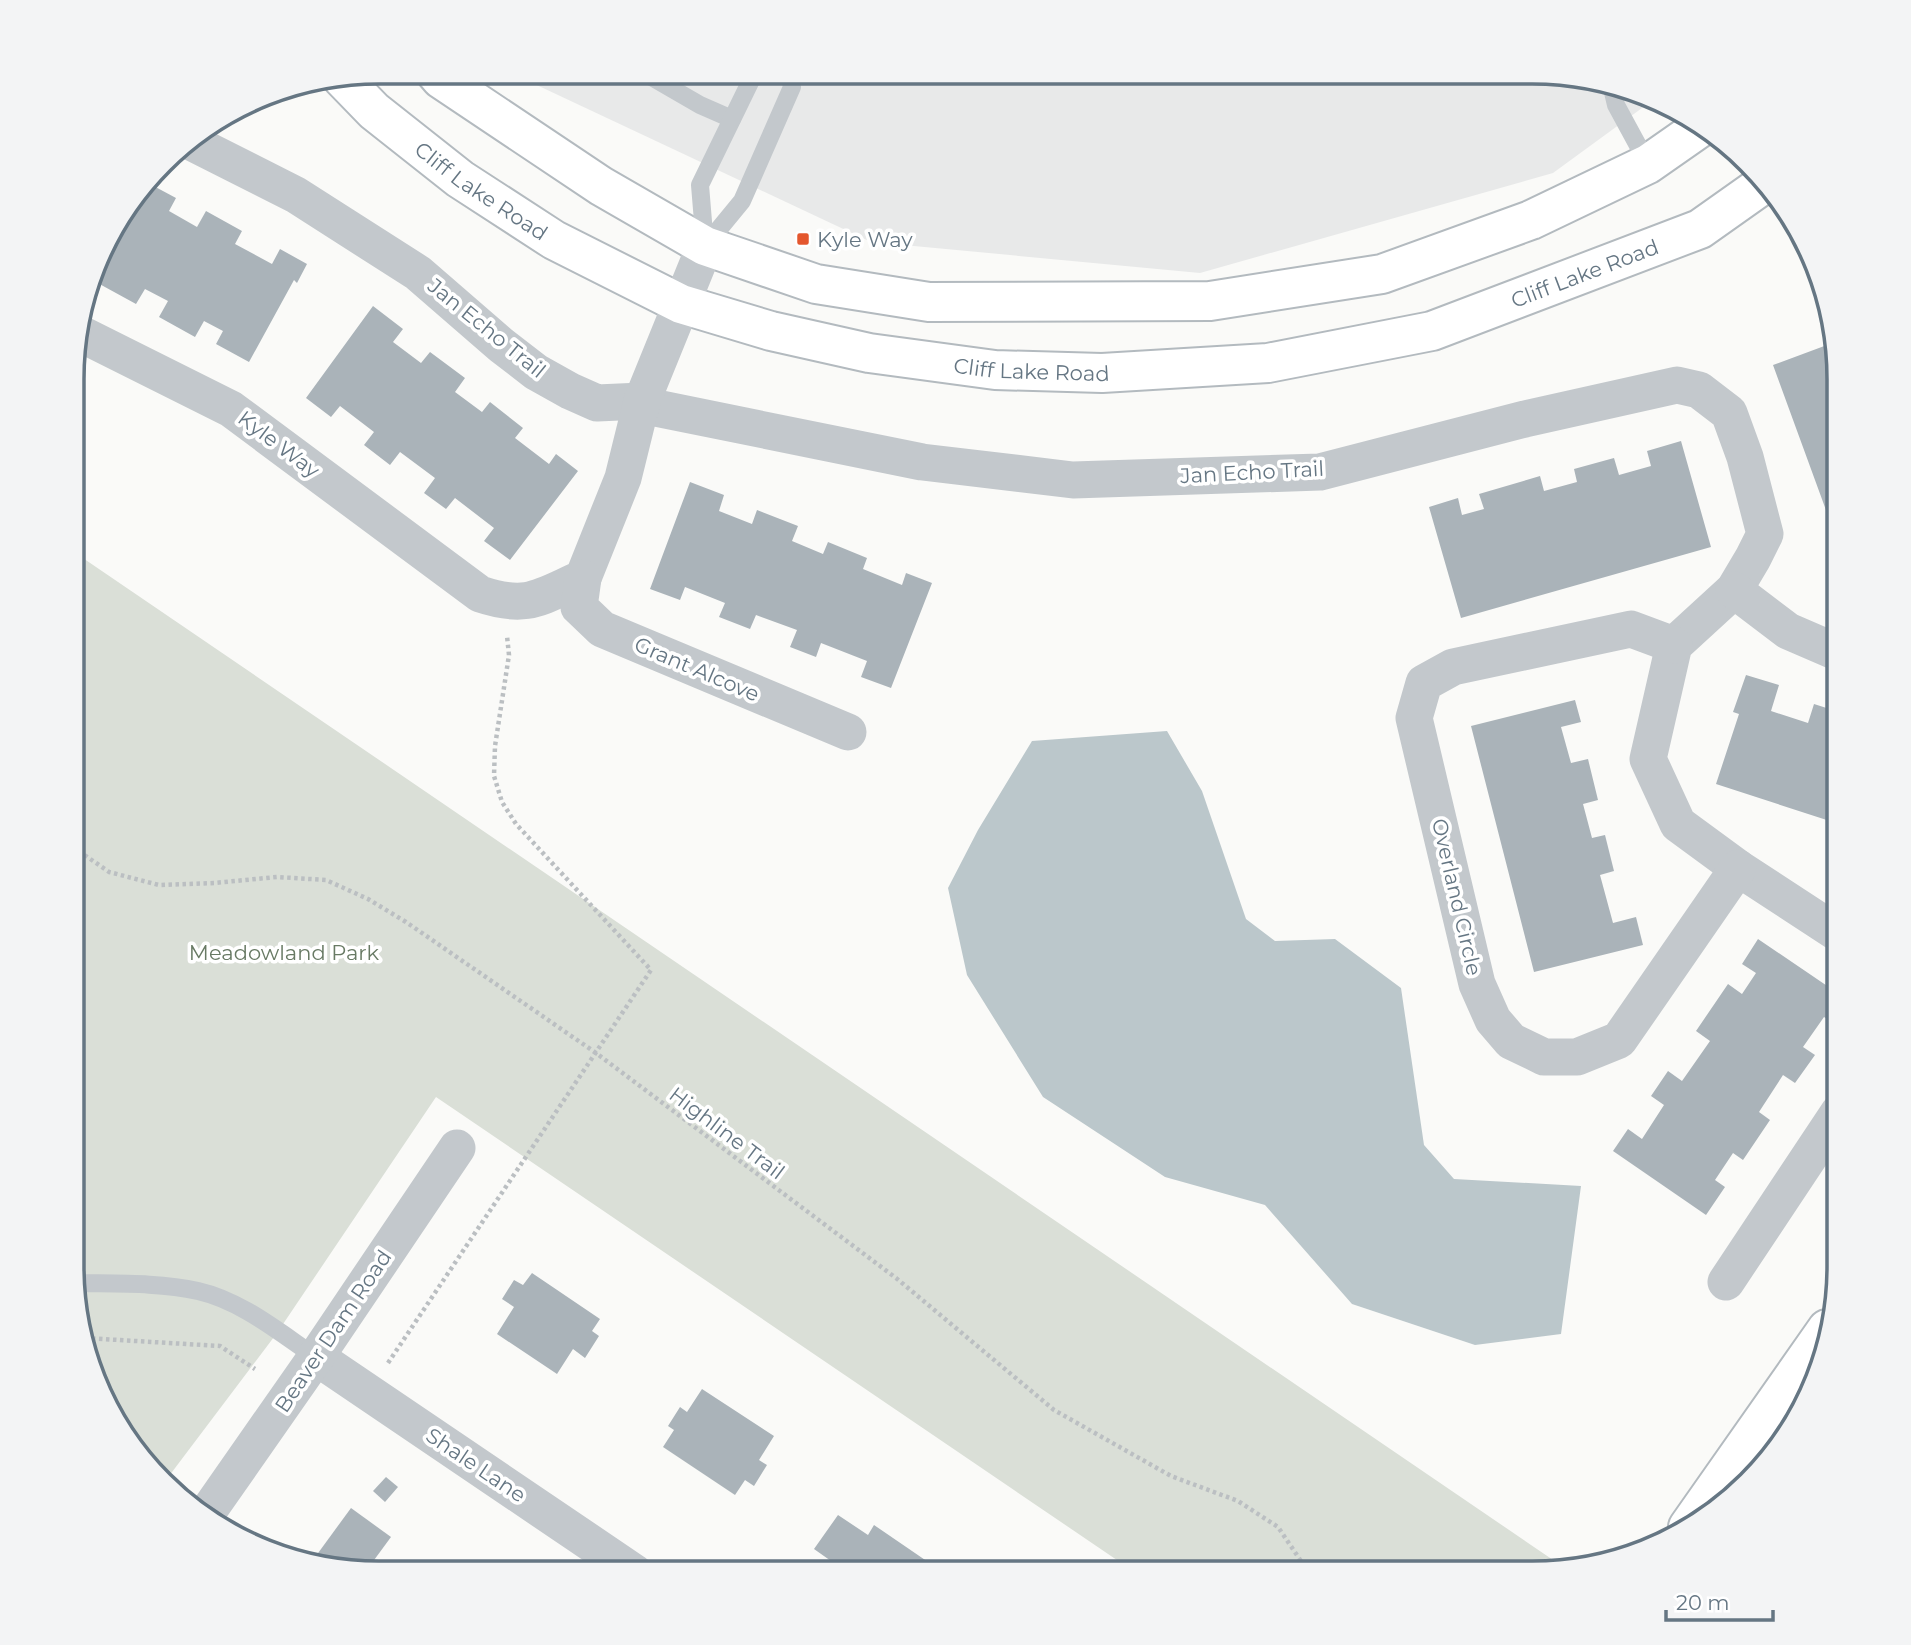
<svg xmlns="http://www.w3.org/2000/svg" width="1911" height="1645" font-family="Montserrat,sans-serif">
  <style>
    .built { fill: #e8e9e9 }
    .green { fill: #dadfd7 }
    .water { fill: #bbc7cb }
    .building { fill: #aab3b9 }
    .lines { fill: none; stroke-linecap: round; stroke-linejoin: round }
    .secondary-casing { stroke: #b3babf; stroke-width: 42 }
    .path { stroke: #bbbfc2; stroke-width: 4.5; stroke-dasharray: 3.5 3.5; stroke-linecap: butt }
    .lane { stroke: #c3c8cc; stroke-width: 18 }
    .street { stroke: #c3c8cc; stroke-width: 37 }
    .secondary { stroke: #fff; stroke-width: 38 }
    .poi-dot { fill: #e4572e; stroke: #fff; stroke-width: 2.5 }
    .labels { text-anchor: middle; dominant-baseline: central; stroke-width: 7; stroke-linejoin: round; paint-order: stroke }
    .street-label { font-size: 21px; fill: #657683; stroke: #fff }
    .poi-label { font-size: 21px; fill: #657683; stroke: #fff; text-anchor: start }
    .park-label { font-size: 21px; fill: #687a64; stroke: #fff }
    .rim { fill: none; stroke: #657683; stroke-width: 3.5 }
  </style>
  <rect width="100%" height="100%" fill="#fafaf8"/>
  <!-- built -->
  <polygon class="built" points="509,72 1552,72 1653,100 1553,173 1200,273 871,242"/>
  <!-- green -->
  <polygon class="green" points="74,552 1559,1564 1552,1573 1136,1573 436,1097 277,1333 163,1484 162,1483 95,1384 72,1286"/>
  <!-- water -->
  <polygon class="water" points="1167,731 1202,791 1246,919 1275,941 1335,939 1401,988 1424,1145 1454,1179 1581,1186 1561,1334 1475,1345 1352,1304 1265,1205 1165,1177 1043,1097 967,975 948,888 978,830 1032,741"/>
  <!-- building -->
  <g class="building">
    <polygon points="148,183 176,198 169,211 197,227 206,211 242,231 235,244 272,264 280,249 307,264 297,283 294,280 249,362 216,344 223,331 204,321 195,337 159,317 168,301 145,289 136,304 94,281 132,211 129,208 131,204"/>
    <polygon points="373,306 403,329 393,342 421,363 430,352 465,378 455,392 482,412 490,402 523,428 515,438 549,464 556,454 578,471 510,560 484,541 494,528 455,498 446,509 424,493 435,478 400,452 390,465 364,445 374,432 340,406 331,417 306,398"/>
    <polygon points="1833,337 1839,359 1838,543 1773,365 1827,345 1826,340"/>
    <polygon points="1681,441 1711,547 1461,618 1429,507 1458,498 1462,515 1484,509 1479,494 1540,476 1544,491 1577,482 1574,469 1614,458 1619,475 1651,466 1647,451"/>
    <polygon points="690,482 724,495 719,511 752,524 757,510 798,526 792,541 823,554 828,542 867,558 863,569 902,585 906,573 932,583 891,688 861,677 867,661 821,643 816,657 790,647 797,630 756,615 750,629 719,617 725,603 685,587 680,600 650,589"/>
    <polygon points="1746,675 1779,685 1771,711 1808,723 1814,704 1839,712 1839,824 1716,784 1739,714 1733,712"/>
    <polygon points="1575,700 1581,722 1561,727 1571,763 1588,759 1598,800 1583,804 1592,838 1605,835 1614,871 1600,875 1613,923 1636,917 1643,945 1534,972 1471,726"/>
    <polygon points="1758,939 1839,994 1839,1018 1835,1024 1824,1017 1803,1047 1815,1055 1795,1083 1783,1075 1759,1112 1770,1120 1743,1160 1733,1153 1715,1180 1725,1187 1706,1215 1613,1151 1628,1129 1642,1139 1664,1105 1651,1096 1668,1071 1682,1081 1710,1041 1696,1031 1728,984 1742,994 1756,973 1742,964"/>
    <polygon points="532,1273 600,1319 592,1331 599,1336 585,1358 573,1349 557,1374 497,1334 514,1307 502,1299 514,1280 523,1285"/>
    <polygon points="702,1389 774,1436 759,1460 767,1465 754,1486 745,1480 735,1495 663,1447 674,1430 668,1426 680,1407 687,1412"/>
    <polygon points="386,1477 398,1487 385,1502 373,1491"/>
    <polygon points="351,1508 391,1537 366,1571 313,1560"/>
    <polygon points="838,1515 868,1535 874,1525 931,1564 925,1573 848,1573 814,1549"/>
    <polygon points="512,1564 527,1573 506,1573"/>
  </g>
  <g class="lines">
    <!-- secondary casing -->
    <g class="secondary-casing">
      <g id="secondary">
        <polyline points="435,72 441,79 601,186 705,246 816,284 929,302 1210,301 1382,274 1531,220 1648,164 1701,127"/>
        <path id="s1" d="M342,78L374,111L460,179L554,240L681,304L771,331L869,353L995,370L1102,373L1268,363L1432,331L1700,229L1765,183"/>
        <polyline points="1688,1527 1827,1329"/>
      </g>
    </g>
    <!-- path -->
    <g class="path">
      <polyline points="73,847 109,872 159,885 214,883 277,877 326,880 368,899 406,922 596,1053 896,1278 1054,1410 1171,1476 1238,1501 1278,1527 1309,1573"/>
      <polyline points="85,1338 220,1346 255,1369"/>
      <polyline points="388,1363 651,970 516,824 502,802 494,776 495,746 509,655 507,636"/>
    </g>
    <!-- lane -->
    <g class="lane">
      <polyline points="643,72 700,105 732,119"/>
      <polyline points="1612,88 1616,105 1648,164"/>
      <polyline points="705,246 742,201 792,87 789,72"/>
      <polyline points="705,246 700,185 755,72"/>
      <path d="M72,1283C113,1284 158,1282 198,1291C242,1301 280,1333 316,1357"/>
    </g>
    <!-- street -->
    <g class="street">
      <polyline points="189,141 296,195 418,273 501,345 536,372 570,391 597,403 642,401 651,407 922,462 1073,480 1320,472 1525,419 1677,385 1699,390 1729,413 1745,457 1765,534 1753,558 1734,590 1674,645 1648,759 1678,824 1738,868 1839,934"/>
      <path d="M77,332L231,409L480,594C528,610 540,597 583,578L623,478L642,401L705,246"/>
      <polyline points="583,578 579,607 602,629 848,732"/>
      <polyline points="1734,590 1788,631 1839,653"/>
      <polyline points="1674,645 1631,629 1453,667 1424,683 1414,718 1477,984 1493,1020 1511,1041 1544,1057 1577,1057 1619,1040 1738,868"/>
      <polyline points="1726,1282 1839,1112"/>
      <polyline points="316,1357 635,1573"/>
      <polyline points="207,1513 316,1357 457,1148"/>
    </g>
    <!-- secondary -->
    <use href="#secondary" class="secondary"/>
  </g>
  <!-- markers -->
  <rect class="poi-dot" x="796" y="232" width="14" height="14" rx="3.5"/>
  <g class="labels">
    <!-- street labels -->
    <g class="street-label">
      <text stroke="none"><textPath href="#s1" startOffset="180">Cliff Lake Road</textPath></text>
      <text stroke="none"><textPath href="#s1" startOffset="1335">Cliff Lake Road</textPath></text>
      <text transform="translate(487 328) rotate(39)">Jan Echo Trail</text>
      <text stroke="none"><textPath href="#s1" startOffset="768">Cliff Lake Road</textPath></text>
      <text transform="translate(279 444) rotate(37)">Kyle Way</text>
      <text transform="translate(1252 472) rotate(-3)">Jan Echo Trail</text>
      <text transform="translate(697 669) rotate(23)">Grant Alcove</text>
      <text transform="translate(1457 897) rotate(77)">Overland Circle</text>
      <text transform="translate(727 1133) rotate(37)">Highline Trail</text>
      <text transform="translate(333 1331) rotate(-56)">Beaver Dam Road</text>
      <text transform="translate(476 1465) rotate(34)">Shale Lane</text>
    </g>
    <!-- poi labels -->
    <g class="poi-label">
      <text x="817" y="239">Kyle Way</text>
    </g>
    <!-- park labels -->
    <g class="park-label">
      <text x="284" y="952">Meadowland Park</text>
    </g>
  </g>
  <!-- crop -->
  <path d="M0 0H1911V1645H0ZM379 84H1532A295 295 0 0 1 1827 379V1266A295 295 0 0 1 1532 1561H379A295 295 0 0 1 84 1266V379A295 295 0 0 1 379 84Z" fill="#f3f4f5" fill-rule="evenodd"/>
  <path class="rim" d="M379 84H1532A295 295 0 0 1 1827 379V1266A295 295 0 0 1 1532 1561H379A295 295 0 0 1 84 1266V379A295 295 0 0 1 379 84Z"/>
  <!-- scale -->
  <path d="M1666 1610v10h107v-10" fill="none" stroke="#657683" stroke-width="3.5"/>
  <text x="1676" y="1610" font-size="21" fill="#657683" stroke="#ffffff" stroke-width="5" paint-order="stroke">20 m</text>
</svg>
